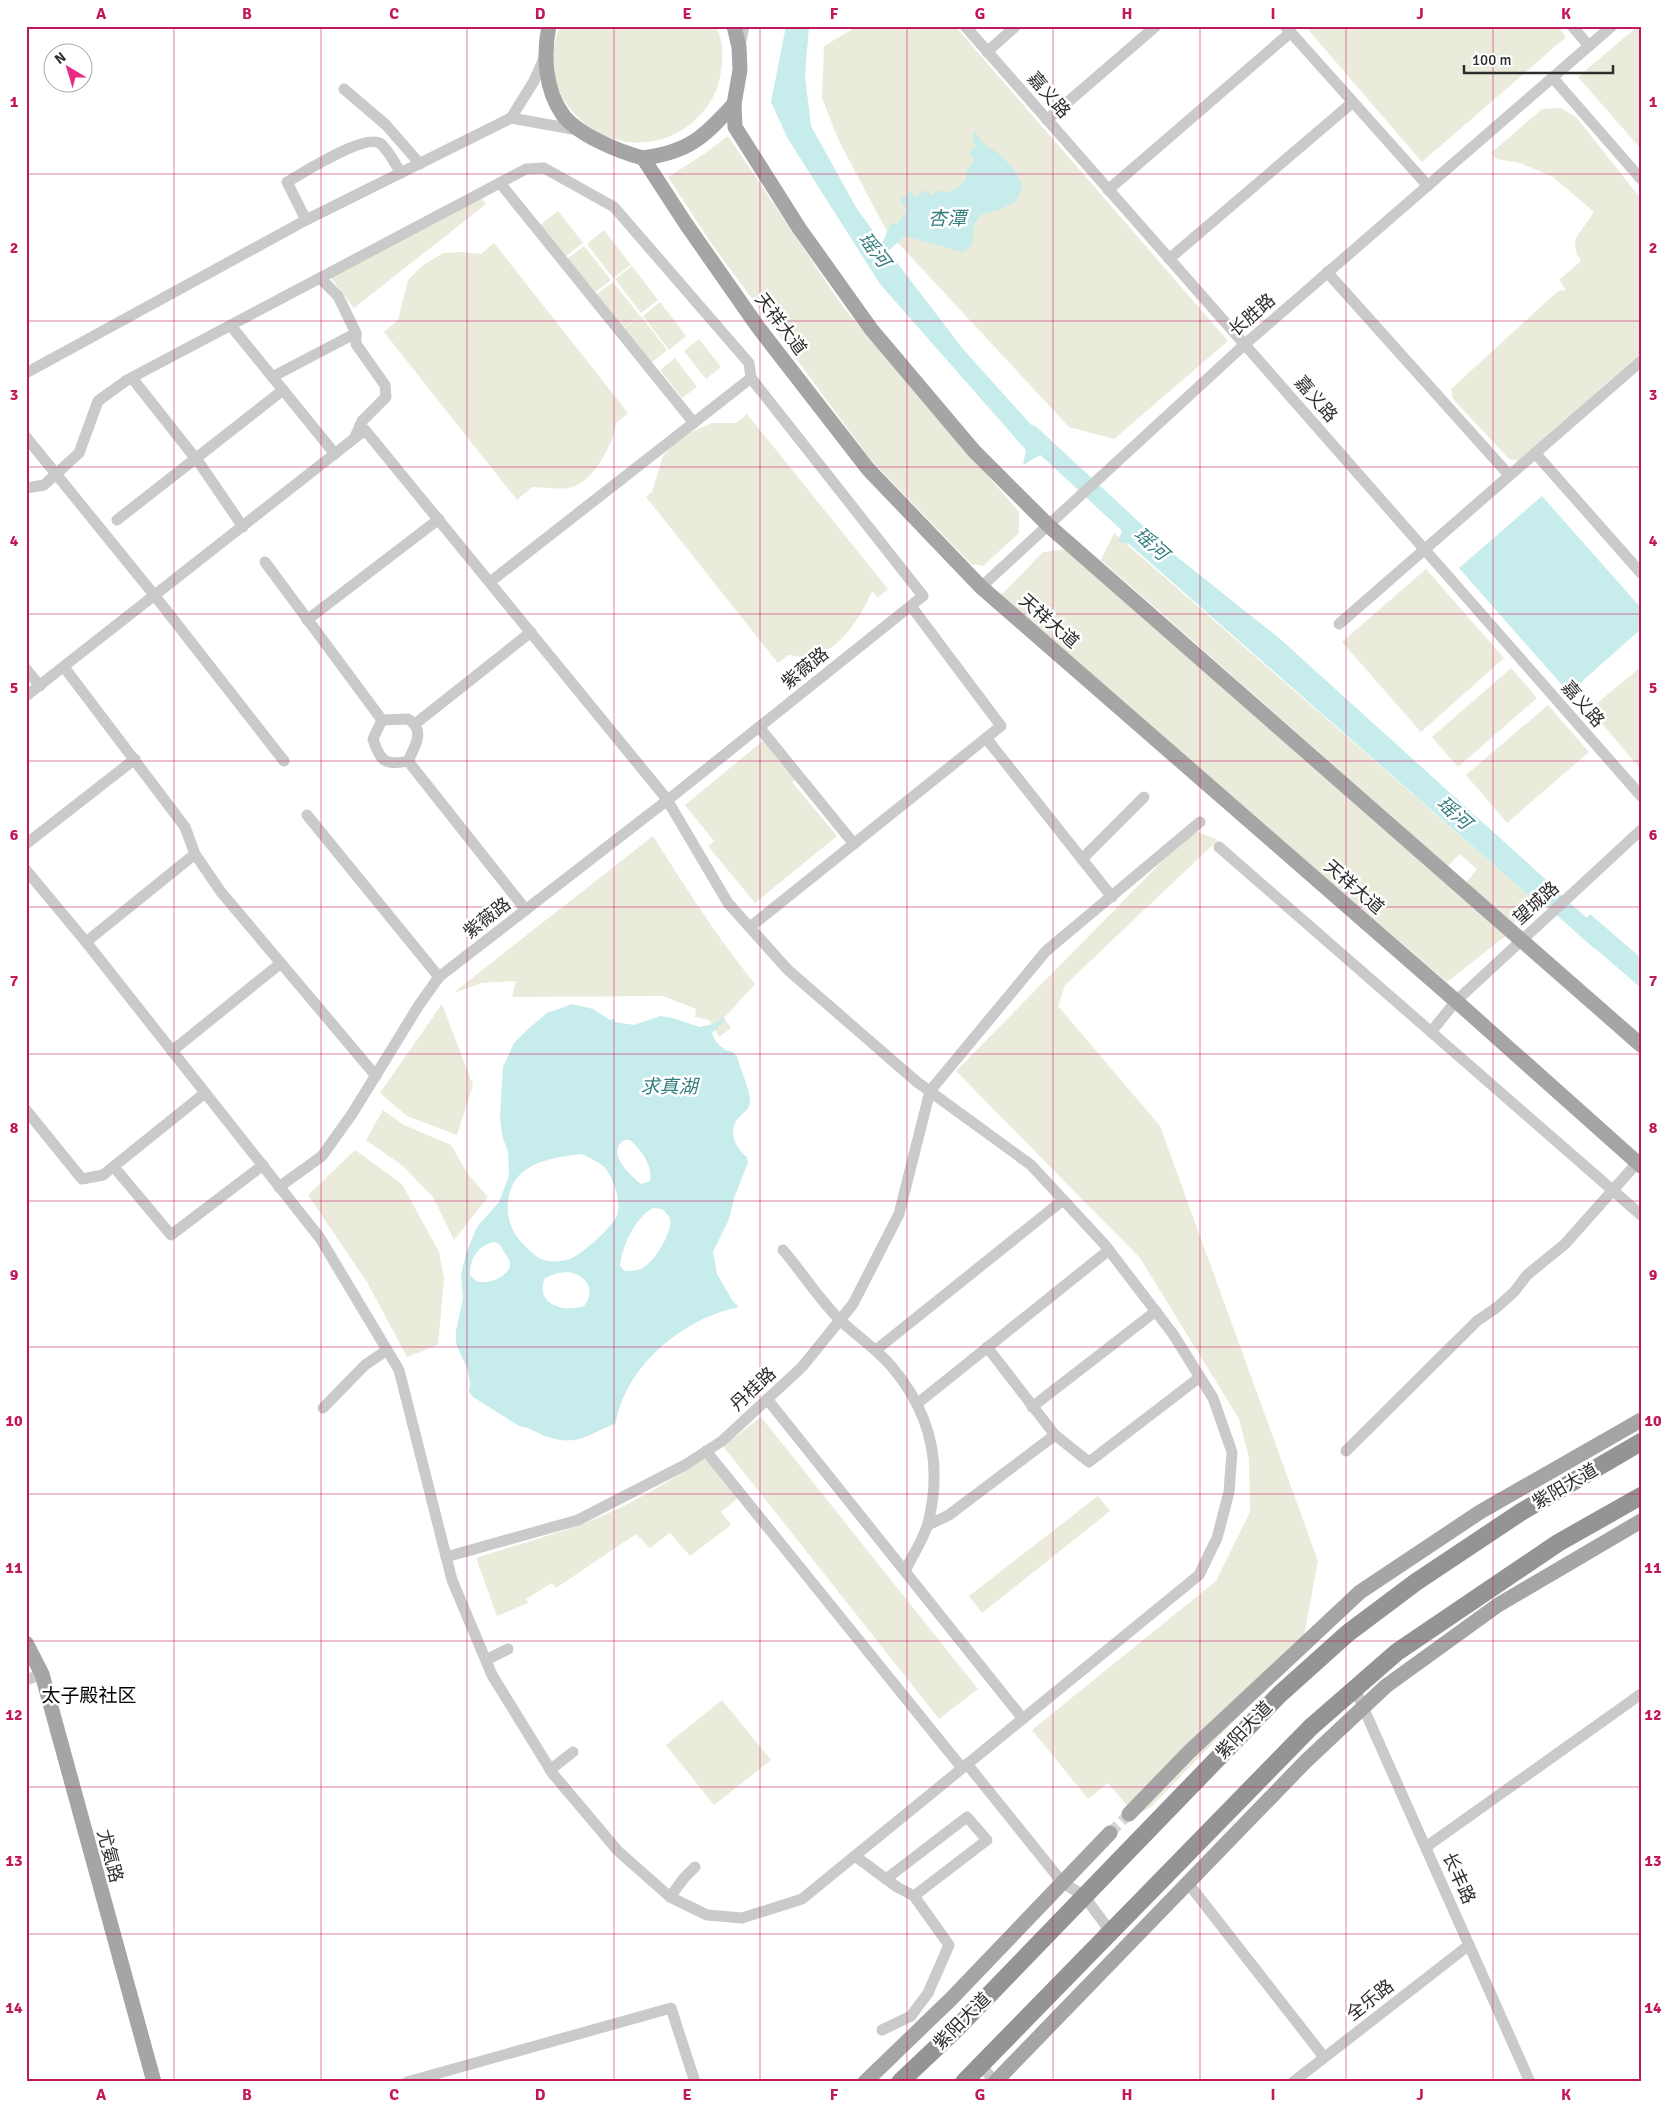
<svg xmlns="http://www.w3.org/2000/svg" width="1667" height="2108" font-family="Signika,'Noto Sans SC',sans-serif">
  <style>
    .green { fill: #eaebda }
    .water { fill: #c6ecec; fill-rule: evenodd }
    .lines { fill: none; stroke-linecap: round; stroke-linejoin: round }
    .river { stroke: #c6ecec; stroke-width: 18 }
    .minor-tunnel { stroke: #d5d5d5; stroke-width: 11; stroke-dasharray: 11 5.5; stroke-linecap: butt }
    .minor { stroke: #cacaca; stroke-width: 11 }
    .major { stroke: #a5a5a5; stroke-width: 15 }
    .highway { stroke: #949494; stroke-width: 18 }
    .grid { fill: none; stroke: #c2185b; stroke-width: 1; stroke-opacity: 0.55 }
    .labels { text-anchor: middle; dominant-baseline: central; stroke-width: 5; stroke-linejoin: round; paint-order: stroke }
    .street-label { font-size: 18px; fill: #2d2d2d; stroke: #fff }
    .water-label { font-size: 19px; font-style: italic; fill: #337e7d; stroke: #fff }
    .neighbourhood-label { font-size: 19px; fill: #000; stroke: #fff }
    .neatline { fill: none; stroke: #c2185b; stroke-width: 2 }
    .grid-label { font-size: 16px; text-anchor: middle; font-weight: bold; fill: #c2185b }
  </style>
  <rect width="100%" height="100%" fill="#fff"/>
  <!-- green -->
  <g class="green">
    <path d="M560,26H716C725,44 723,63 719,82C715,98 704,112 692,123C624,178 526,108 560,26Z"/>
    <polygon points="858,26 955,26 1228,341 1114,439 1069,427 886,230 838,139 822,98 824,46"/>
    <polygon points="1305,26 1557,26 1566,37 1422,162"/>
    <polygon points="1638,26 1641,26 1641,149 1578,77"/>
    <path d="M1561,108L1576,117L1641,199L1639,212L1641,214V353L1518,461L1509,459L1453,399L1451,389L1558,291L1566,290L1559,280L1581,261C1566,239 1583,231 1594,212L1553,177L1520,163L1496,159L1491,153L1542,109Z"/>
    <polygon points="728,136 843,307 1019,512 1019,533 983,566 971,564 870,459 711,243 668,177 704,154"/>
    <polygon points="479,195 486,204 354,308 331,278 352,263"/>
    <polygon points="558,211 583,243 565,257 540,225"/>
    <polygon points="604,230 631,265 613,278 587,244"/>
    <path d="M494,243L628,413L616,423C614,443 595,478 575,486C563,491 545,487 532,487L517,500L384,332L398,320L408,280L422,266L443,253L461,252L481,254Z"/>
    <polygon points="584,246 611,280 594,293 567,259"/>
    <polygon points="632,266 658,300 641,313 615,279"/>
    <polygon points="613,282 640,316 622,329 596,295"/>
    <polygon points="660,302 686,336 669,350 643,316"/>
    <polygon points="641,316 667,350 650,364 623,329"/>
    <polygon points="699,339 721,367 706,379 684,351"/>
    <polygon points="675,358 697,387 682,398 660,370"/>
    <path d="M747,414L888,589L878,598L872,591C862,615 840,651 812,656C804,658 796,656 788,655L778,663L646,497L652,492L663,456L682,436L712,423H736Z"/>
    <polygon points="1114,533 1536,902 1514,923 1466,883 1477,869 1460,854 1448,866 1101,560"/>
    <polygon points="1066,549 1507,935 1447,982 1000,596 1043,552"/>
    <polygon points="1426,569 1504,658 1421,732 1342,642"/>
    <polygon points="1641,667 1641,770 1590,709"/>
    <polygon points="1511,668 1537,698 1458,767 1432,737"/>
    <polygon points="1548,705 1589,752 1507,823 1466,775"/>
    <polygon points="764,740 797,779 792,782 837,836 755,903 708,846 714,841 685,805"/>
    <polygon points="1193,830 1218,840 1065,985 1058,1006 1160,1126 1318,1561 1301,1652 1152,1806 1136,1816 1108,1783 1088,1799 1032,1730 1216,1581 1250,1512 1249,1458 1239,1419 1140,1258 956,1071"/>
    <path d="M653,836C685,887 717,937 755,984L724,1018L731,1028L719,1037L709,1020L695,1017L696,1009L663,996L512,997L516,981L482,983L453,993Z"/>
    <polygon points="442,1004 473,1085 457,1135 407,1116 380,1093"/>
    <polygon points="383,1110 404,1125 451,1145 468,1174 488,1197 454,1240 433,1197 403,1166 366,1140"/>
    <polygon points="355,1150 402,1184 439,1252 444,1278 438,1345 407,1357 367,1282 308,1195"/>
    <polygon points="761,1417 978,1689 939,1719 723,1446"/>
    <path d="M705,1458L738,1498L721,1512L731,1525L690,1556L670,1533L650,1548L636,1534L556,1588L552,1583L526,1599L528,1603L497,1616L476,1558C515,1545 556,1535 595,1519C634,1503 669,1481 705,1458Z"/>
    <polygon points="1098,1496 1110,1511 982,1613 969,1596"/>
    <polygon points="722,1700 771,1760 714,1805 666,1745"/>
  </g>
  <!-- water -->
  <g class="water">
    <path d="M786,26H809L805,76L811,126L857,209L882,243L891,223L897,224L907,211L900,200L910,191L916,197L926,190L931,196L937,190C950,196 958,188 967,179L966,172L974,160L969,153L976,146L973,139L974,131L986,146L998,153L1014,169L1023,186L1016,201L1001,209L980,215L974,225L972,245L963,252L905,236L888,251L963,349L1052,448L1023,465L1026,450L880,284L788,139L771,102Z"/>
    <polygon points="1542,496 1641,608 1641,629 1569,693 1459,568"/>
    <polygon points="1127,517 1279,638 1542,876 1550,884 1536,902 1129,544 1118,541"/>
    <polygon points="1590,914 1641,958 1641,988 1575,931"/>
    <path d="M572,1004L593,1009L610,1020L614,1019L615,1022L634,1025L660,1016L672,1018L700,1027L713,1024L724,1018L725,1020L712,1033C714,1042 724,1051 733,1052L737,1057C740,1068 751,1092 750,1102C749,1111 742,1113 737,1120C728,1133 736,1149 747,1157L748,1163L735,1195L729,1219L713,1252L717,1274L732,1300L739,1307C693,1316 645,1351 625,1394C620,1403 618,1414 615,1424C589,1433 579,1447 548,1437C538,1434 530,1427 519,1426L473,1397L469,1392L470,1384L468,1370L456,1344V1331L463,1299L461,1275L466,1253L477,1227L499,1202L509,1176L508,1152L502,1135L500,1117L503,1067L514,1043L527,1030L547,1013ZM625,1140H630C641,1150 653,1165 650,1181L641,1184C631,1176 604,1151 625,1140ZM582,1154C590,1158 599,1162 605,1168C613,1177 622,1202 617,1215C612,1228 586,1250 574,1257C565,1262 550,1263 541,1259C533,1255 527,1248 521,1242C511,1231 507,1217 508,1203C511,1163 549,1158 582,1154ZM653,1208L662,1209C665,1212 669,1215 670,1219C673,1231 655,1261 644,1267C638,1271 632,1271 625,1271L620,1266C622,1246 635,1218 653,1208ZM493,1242C500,1243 501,1246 504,1252C507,1256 511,1261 510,1266C507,1278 486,1285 476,1281L470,1275C470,1258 477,1247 493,1242ZM567,1272C586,1274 597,1290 584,1306C564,1313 534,1304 545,1278L557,1273Z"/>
  </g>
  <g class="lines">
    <!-- river -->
    <g class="river">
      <polyline points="1031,434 1142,537"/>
      <polyline points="1527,877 1597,939"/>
    </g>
    <!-- minor-tunnel -->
    <polyline class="minor-tunnel" points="1110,1833 1129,1814"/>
    <!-- minor -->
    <g class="minor">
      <polyline points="965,26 1641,796"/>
      <polyline points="1285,26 1428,186"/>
      <polyline points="1572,26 1589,46"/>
      <polyline points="740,45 744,26"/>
      <polyline points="987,52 1016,26"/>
      <polyline points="1553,78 1641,179"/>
      <polyline points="344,89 386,125 420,164"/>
      <polyline points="511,118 578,130"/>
      <polyline points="1047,120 1156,26"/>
      <polyline points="500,183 694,423"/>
      <polyline points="1108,190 1291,32"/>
      <path d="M306,220L287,182C303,173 366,132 381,144C389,151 395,164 401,173"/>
      <polyline points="1169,259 1353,102"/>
      <polyline points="1327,272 1509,475"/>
      <polyline points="231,326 335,454"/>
      <polyline points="26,373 306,220 511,118 534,81 545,56"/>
      <polyline points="272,377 356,333 338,296 320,278"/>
      <polyline points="132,378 200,464 243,527"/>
      <polyline points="26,437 155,596 284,761"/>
      <polyline points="355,437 362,421 386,397 385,385 356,344 356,333"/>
      <polyline points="1535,453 1641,573"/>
      <polyline points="26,488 44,485 79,453 98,401 127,380 526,169 544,168 614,207 749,363 751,378"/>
      <polyline points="117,520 283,390"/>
      <polyline points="265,562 382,720"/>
      <polyline points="981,587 1244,345 1612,26"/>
      <polyline points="307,620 439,519"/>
      <polyline points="1339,624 1641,361"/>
      <polyline points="64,667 185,827 195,854 221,892 376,1076"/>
      <polyline points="26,669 40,686"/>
      <polyline points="26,696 365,430 666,798 728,903 788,970 917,1082 1031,1165 1105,1245 1173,1334 1213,1398 1232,1452 1229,1492 1217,1538 1199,1575 802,1899 742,1918 707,1915 670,1897 618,1851 553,1774 492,1675 452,1580 399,1370 320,1238 86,942 26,870"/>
      <path d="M408,719C426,730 415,746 408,761C385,766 380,761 373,739L382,720Z"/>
      <polyline points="415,724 531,632"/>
      <polyline points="759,727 854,844"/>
      <polyline points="986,738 1112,897"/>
      <polyline points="408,761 526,910"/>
      <polyline points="307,815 439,977"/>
      <polyline points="26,844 135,759"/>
      <polyline points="1219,847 1641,1215"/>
      <polyline points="1082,859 1144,797"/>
      <polyline points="750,927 1001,726 911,606"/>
      <polyline points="86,942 195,854"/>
      <polyline points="1431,1032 1456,1001 1641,830"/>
      <polyline points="172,1051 281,963"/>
      <polyline points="26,1110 82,1179 103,1175 205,1093"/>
      <polyline points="114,1167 171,1235 263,1165"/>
      <polyline points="279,1187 322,1156 352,1114 419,1005 439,977 674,795 923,596 751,378 490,582"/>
      <path d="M783,1250C802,1272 820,1301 841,1321C858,1337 877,1349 892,1367C931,1413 943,1464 928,1523C924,1539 912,1556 905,1571"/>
      <polyline points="876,1350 1063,1200"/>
      <polyline points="767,1399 1023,1719"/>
      <polyline points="918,1403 1109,1250"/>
      <polyline points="1032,1407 1156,1311"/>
      <polyline points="323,1408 365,1365 387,1350"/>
      <polyline points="1055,1435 1089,1462 1200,1377"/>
      <polyline points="706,1451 962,1768"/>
      <polyline points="1346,1451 1477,1321 1496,1308 1514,1292 1527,1275 1565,1244 1637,1163"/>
      <polyline points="928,1525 949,1515 1055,1435 987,1347"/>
      <polyline points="446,1557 578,1520 685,1465 722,1441 802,1367 853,1304 899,1214 930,1091 1046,951 1200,822"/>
      <polyline points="486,1660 508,1649"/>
      <polyline points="26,1680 42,1674"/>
      <polyline points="1355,1689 1530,2082"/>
      <polyline points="967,1764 1062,1882 1084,1896 1107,1927 1103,1938"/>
      <polyline points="550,1770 573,1752"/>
      <polyline points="1426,1847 1641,1694"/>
      <polyline points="855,1856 897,1887 914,1896 949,1945 928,1993 911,2016 882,2030"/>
      <polyline points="886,1879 967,1817 987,1840 914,1896"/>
      <polyline points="1188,1883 1324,2057"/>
      <polyline points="670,1897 684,1878 695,1867"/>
      <polyline points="981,2065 995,2082"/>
      <polyline points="407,2082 671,2008 695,2082"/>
      <polyline points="1293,2082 1469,1945"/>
    </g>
    <!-- major -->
    <g class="major">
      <path d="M549,26C543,55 545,90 563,115C578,135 620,152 643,158L686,224L758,327L868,469L981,587L1456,1001L1641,1166"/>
      <polyline points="734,26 739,47 740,70 734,104 735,127 799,228 871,329 974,451 1049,526 1641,1045"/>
      <path d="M643,158C689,152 704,137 734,104"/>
      <polyline points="26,1643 42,1674 154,2082"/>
      <polyline points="1129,1814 1189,1752 1360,1592 1480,1512 1641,1420"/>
      <polyline points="865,2082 951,1999 1110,1833"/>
      <polyline points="995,2082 1306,1761 1386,1686 1498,1605 1641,1521"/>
    </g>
    <!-- highway -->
    <g class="highway">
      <polyline points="900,2082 954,2031 1280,1694 1348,1633 1416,1582 1521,1512 1641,1442"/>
      <polyline points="964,2082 1311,1727 1397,1652 1558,1543 1641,1496"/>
    </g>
  </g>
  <!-- grid -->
  <path class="grid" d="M174,26V2082M321,26V2082M467,26V2082M614,26V2082M760,26V2082M907,26V2082M1053,26V2082M1200,26V2082M1346,26V2082M1493,26V2082M26,174H1641M26,321H1641M26,467H1641M26,614H1641M26,761H1641M26,907H1641M26,1054H1641M26,1201H1641M26,1347H1641M26,1494H1641M26,1641H1641M26,1787H1641M26,1934H1641"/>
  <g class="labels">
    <!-- street labels -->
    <g class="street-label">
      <text transform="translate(1049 95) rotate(49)">嘉义路</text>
      <text transform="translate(1252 315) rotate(-41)">长胜路</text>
      <text transform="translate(781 324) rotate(53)">天祥大道</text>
      <text transform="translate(1316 399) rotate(49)">嘉义路</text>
      <text transform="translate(1049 621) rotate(41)">天祥大道</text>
      <text transform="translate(805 668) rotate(-39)">紫薇路</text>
      <text transform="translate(1583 704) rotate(49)">嘉义路</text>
      <text transform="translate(1354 887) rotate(41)">天祥大道</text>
      <text transform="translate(1536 903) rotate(-42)">望城路</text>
      <text transform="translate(487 918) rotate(-38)">紫薇路</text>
      <text transform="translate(753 1389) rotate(-43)">丹桂路</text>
      <text transform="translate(1565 1486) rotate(-30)">紫阳大道</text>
      <text transform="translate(1244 1730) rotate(-46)">紫阳大道</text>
      <text transform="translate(110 1856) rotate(75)">尤氨路</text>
      <text transform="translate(1459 1878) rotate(66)">长丰路</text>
      <text transform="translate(1370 2000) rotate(-38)">全乐路</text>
      <text transform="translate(962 2021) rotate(-45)">紫阳大道</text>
    </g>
    <!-- water labels -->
    <g class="water-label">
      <text x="947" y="219">杏潭</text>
      <text transform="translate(874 250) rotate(53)">瑶河</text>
      <text transform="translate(1151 544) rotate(42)">瑶河</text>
      <text transform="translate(1454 813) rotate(42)">瑶河</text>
      <text x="669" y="1087">求真湖</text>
    </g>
    <!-- neighbourhood labels -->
    <g class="neighbourhood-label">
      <text x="89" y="1696">太子殿社区</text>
    </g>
  </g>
  <!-- border -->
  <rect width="1667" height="2108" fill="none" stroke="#ffffff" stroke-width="55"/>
  <!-- north arrow -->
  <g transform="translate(68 68) rotate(322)"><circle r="24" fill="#ffffff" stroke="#ababab"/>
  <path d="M0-4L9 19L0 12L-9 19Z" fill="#ea2a85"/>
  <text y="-8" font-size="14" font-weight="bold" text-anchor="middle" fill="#2d2d2d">N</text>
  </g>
  <!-- scale -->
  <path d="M1464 65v8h149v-8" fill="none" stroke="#2d2d2d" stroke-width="2.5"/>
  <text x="1472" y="65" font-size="15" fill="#2d2d2d" stroke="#ffffff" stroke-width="4" paint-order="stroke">100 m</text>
  <rect x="28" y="28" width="1612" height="2052" class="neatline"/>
  <g class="grid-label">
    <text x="101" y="19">A</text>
    <text x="247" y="19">B</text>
    <text x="394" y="19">C</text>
    <text x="540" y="19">D</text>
    <text x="687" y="19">E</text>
    <text x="834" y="19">F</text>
    <text x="980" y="19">G</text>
    <text x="1127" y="19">H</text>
    <text x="1273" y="19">I</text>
    <text x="1420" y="19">J</text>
    <text x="1566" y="19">K</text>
    <text x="14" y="107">1</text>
    <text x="1653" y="107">1</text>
    <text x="14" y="253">2</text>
    <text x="1653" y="253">2</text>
    <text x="14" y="400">3</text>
    <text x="1653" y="400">3</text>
    <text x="14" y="546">4</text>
    <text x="1653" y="546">4</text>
    <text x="14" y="693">5</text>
    <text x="1653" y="693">5</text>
    <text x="14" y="840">6</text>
    <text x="1653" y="840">6</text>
    <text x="14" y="986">7</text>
    <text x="1653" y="986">7</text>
    <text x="14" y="1133">8</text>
    <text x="1653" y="1133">8</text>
    <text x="14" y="1280">9</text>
    <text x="1653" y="1280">9</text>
    <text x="14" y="1426">10</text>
    <text x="1653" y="1426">10</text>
    <text x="14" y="1573">11</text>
    <text x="1653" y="1573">11</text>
    <text x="14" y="1720">12</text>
    <text x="1653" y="1720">12</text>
    <text x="14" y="1866">13</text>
    <text x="1653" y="1866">13</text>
    <text x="14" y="2013">14</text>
    <text x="1653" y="2013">14</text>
    <text x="101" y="2100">A</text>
    <text x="247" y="2100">B</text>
    <text x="394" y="2100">C</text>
    <text x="540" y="2100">D</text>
    <text x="687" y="2100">E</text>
    <text x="834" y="2100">F</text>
    <text x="980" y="2100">G</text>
    <text x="1127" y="2100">H</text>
    <text x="1273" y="2100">I</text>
    <text x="1420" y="2100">J</text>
    <text x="1566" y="2100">K</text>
  </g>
</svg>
